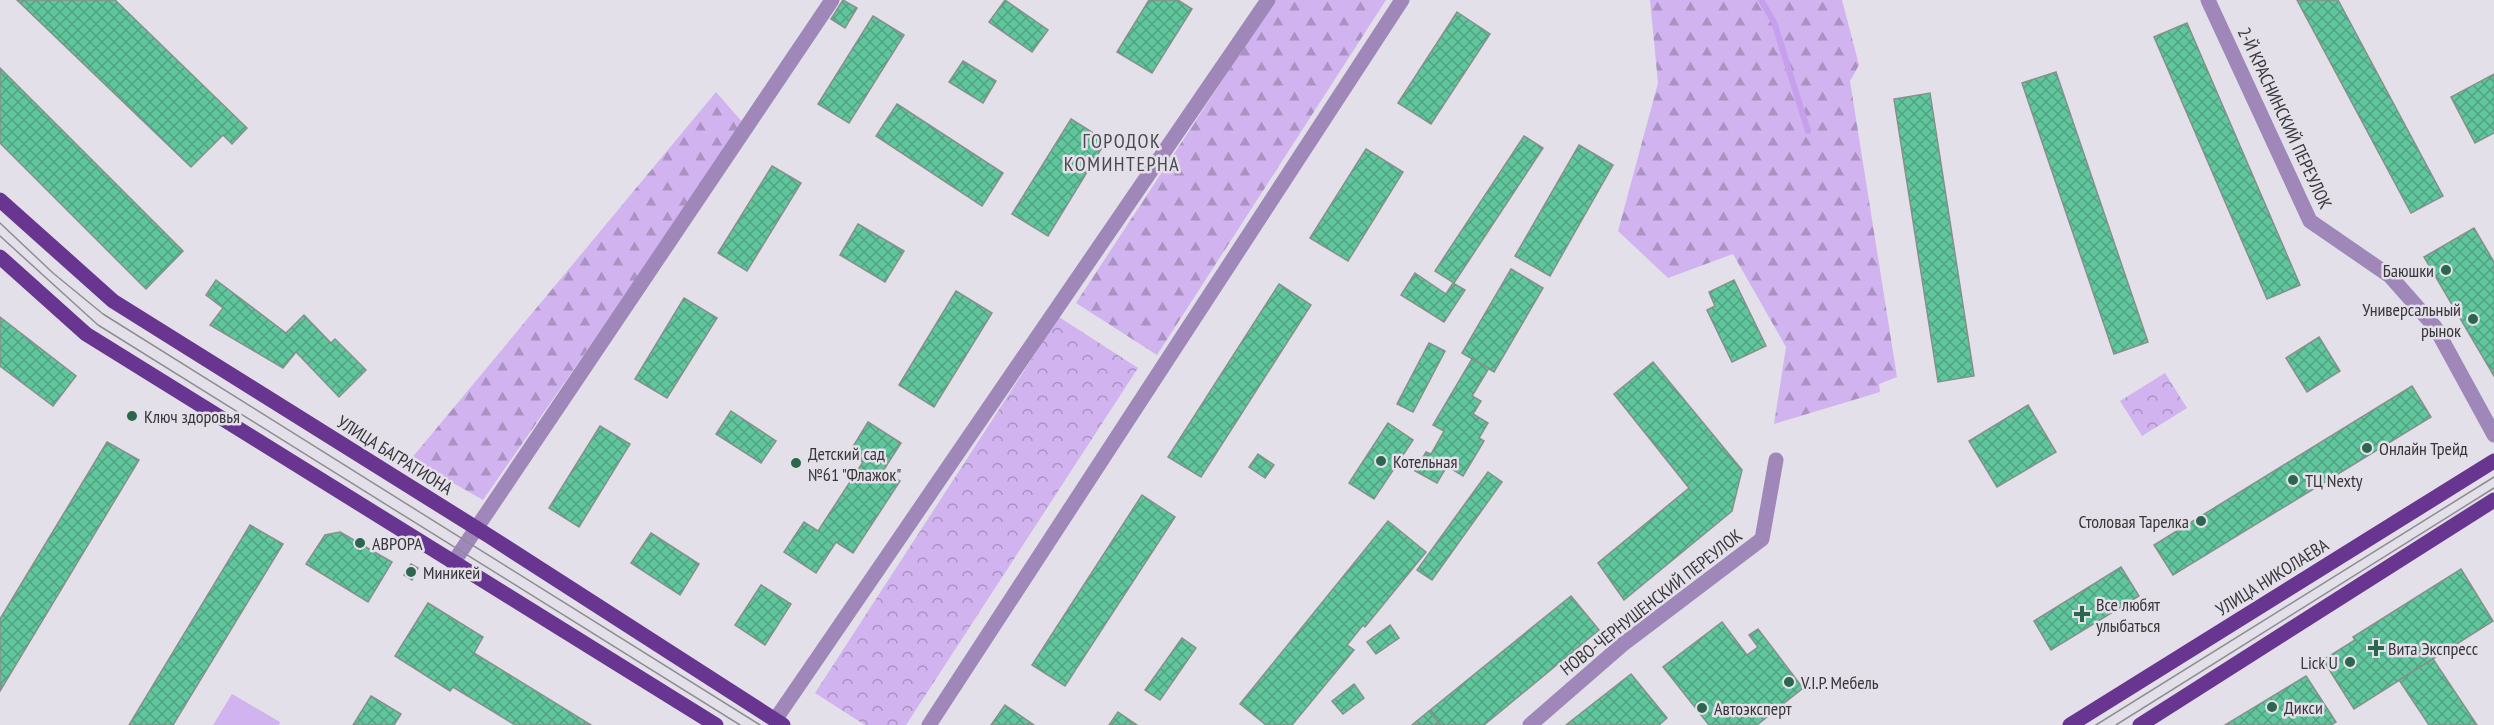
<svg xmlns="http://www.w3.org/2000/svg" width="2494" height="725" font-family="'PT Sans Narrow',sans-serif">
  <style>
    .forest { fill: url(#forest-firs) }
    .park { fill: url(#park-crowns) }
    .pitch { fill: #d1b3ef }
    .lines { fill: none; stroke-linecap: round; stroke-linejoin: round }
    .stream { stroke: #c6a0ec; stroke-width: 6 }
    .building { fill: url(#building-cross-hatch); stroke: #86908b; stroke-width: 1.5 }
    .minor { stroke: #9f87b9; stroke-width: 15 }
    .major { stroke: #683691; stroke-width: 15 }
    .tram { stroke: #8f8c92; stroke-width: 1.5 }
    .poi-dot { fill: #2c664f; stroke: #e4e0e9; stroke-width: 2 }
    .labels { text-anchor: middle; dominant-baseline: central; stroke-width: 5; stroke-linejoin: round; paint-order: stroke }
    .street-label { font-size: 18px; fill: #373639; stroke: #e4e0e9 }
    .poi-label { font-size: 18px; fill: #373639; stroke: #e4e0e9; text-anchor: start }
    .neighbourhood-label { font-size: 20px; letter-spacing: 1.5px; fill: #4a474e; stroke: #e4e0e9 }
  </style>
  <defs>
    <pattern id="forest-firs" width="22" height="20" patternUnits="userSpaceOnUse" patternTransform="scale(1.5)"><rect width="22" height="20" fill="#d1b3ef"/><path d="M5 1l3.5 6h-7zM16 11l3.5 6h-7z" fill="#aa92c3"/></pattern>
    <pattern id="park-crowns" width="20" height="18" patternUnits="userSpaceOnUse" patternTransform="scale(1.5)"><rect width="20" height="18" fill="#d1b3ef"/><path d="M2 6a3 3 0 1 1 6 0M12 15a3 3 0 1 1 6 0" fill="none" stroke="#aa92c3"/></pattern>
    <pattern id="building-cross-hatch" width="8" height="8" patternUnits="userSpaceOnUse" patternTransform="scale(1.5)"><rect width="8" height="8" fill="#60c69d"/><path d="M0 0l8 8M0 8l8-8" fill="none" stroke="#50a281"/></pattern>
  </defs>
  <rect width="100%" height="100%" fill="#e4e0e9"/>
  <!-- forest -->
  <g class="forest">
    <polygon points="1275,0 1386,0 1157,355 1076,303"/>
    <polygon points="1650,0 1842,0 1859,65 1850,81 1897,377 1879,384 1880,392 1774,424 1786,347 1733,254 1668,278 1618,231 1658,83"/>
    <polygon points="716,92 744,124 483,500 411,459"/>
  </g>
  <!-- park -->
  <g class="park">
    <polygon points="1059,317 1138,368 906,725 865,725 815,693"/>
    <polygon points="2165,373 2187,408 2142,436 2120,401"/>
  </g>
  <!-- pitch -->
  <polygon class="pitch" points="232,694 280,722 279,725 213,725"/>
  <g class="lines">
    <!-- stream -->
    <polyline class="stream" points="1761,0 1774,22 1808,131"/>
  </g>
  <!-- building -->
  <g class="building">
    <polygon points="17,0 115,0 247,128 232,144 223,135 191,167"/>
    <polygon points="843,0 857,8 845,28 831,19"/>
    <polygon points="1005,0 1048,30 1032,52 989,22"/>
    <polygon points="1149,0 1178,0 1192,9 1152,73 1117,52"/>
    <polygon points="2297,0 2338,0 2443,196 2411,213"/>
    <polygon points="1457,12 1490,34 1431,124 1398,103"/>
    <polygon points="873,16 904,35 849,123 818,104"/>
    <polygon points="2187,23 2300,285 2267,299 2154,37"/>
    <polygon points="963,61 996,81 983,103 949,82"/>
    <polygon points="0,68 183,251 146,289 0,143"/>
    <polygon points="2056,72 2148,342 2114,354 2022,83"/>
    <polygon points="2494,74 2494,133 2475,143 2451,97"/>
    <polygon points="1930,93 1974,376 1938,382 1894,99"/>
    <polygon points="897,104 1003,173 982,206 876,136"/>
    <polygon points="1071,119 1106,141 1048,236 1012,214"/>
    <polygon points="1524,136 1543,148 1454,283 1435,271"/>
    <polygon points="1579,145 1613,165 1550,276 1515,256"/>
    <polygon points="1366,149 1403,172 1348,261 1310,238"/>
    <polygon points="772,166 801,183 747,271 718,253"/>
    <polygon points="858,224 904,251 885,282 840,255"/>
    <polygon points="2474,228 2494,262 2494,376 2424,257"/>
    <polygon points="1511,269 1543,288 1494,372 1462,353"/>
    <polygon points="1415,273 1446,294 1453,283 1465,290 1444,322 1401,295"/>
    <polygon points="216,280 286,333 304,315 331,343 335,339 366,370 339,397 296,352 283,368 210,325 223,308 206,295"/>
    <polygon points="1734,280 1766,346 1732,362 1707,310 1715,306 1709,292"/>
    <polygon points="1279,284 1311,305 1201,477 1168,457"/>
    <polygon points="956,291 992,313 934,407 899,385"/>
    <polygon points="684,298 717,318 667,398 635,379"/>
    <polygon points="0,317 76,376 53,406 0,366"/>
    <polygon points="2319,337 2340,371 2307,392 2286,358"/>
    <polygon points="1429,343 1445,351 1413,412 1397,404"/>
    <polygon points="1472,359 1489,368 1472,396 1481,401 1473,414 1488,423 1479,438 1484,441 1463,476 1447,466 1437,483 1415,471 1426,452 1431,454 1444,431 1433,425"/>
    <polygon points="1653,362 1742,470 1732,511 1624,600 1598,563 1689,488 1614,394"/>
    <polygon points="2412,386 2431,417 2173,575 2154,545"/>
    <polygon points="2028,405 2056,452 1997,487 1969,441"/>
    <polygon points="731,411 776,441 761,463 716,434"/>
    <polygon points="868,422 901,443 883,471 900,481 853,553 836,542 816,573 784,552 804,522 818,531 863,462 849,453"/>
    <polygon points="1388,423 1413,440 1374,499 1349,483"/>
    <polygon points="600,426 630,444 579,527 549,508"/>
    <polygon points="107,442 139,460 0,691 0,619"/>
    <polygon points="1258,454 1274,465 1265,478 1249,467"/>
    <polygon points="1488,472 1502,482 1432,580 1417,570"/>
    <polygon points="1142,495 1175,517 1065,686 1032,665"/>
    <polygon points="1388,521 1426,552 1365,627 1363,625 1347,645 1354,650 1292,725 1266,725 1240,704"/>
    <polygon points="250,525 283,544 173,725 129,725"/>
    <polygon points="340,532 392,562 368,602 306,564 325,535"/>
    <polygon points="651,533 699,564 680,595 631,563"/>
    <polygon points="411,564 418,568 412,580 404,575"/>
    <polygon points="2121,567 2139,596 2051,650 2034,621"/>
    <polygon points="2461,569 2493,621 2354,709 2323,660 2355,640 2353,637"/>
    <polygon points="761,585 791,604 765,645 735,625"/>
    <polygon points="1571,596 1599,630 1484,725 1441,725 1429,711"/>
    <polygon points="428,603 483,637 474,653 591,725 515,725 453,687 450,691 395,656"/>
    <polygon points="1722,622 1747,655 1758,647 1749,635 1758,629 1803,688 1757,725 1709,725 1663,667"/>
    <polygon points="1390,625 1399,638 1376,654 1367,642"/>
    <polygon points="1182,638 1196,648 1160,700 1145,690"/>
    <polygon points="2433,659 2477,725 2429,725 2399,680"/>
    <polygon points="1631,674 1667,718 1659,725 1566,725"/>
    <polygon points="2306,676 2336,722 2331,725 2225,725"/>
    <polygon points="1354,684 1364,698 1343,714 1332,701"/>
    <polygon points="371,696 401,714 394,725 353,725"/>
    <polygon points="1005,705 1034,725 991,725"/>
    <polygon points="1429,711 1441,725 1412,725"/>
    <polygon points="1118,712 1137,725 1109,725"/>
  </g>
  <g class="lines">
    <!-- minor -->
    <g class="minor">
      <polyline points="2208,0 2310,221 2390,276 2435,327 2494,435"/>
      <polyline points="453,563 832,0"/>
      <polyline points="775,720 1268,0"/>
      <polyline points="929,725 1402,0"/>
      <polyline points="1530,725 1622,645 1762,539 1776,460"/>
    </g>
    <!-- major -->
    <g class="major">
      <polyline points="0,200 113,301 489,536 783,725"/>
      <polyline points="0,257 86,334 716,725"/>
      <polyline points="2070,725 2494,461"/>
      <polyline points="2140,725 2494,500"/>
    </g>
    <!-- tram -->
    <g class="tram">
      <polyline points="0,223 53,273 103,314 760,725"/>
      <polyline points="0,236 98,325 740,725"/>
      <polyline points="2096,725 2494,477"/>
      <polyline points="2116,725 2494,488"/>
    </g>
  </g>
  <!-- markers -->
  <g class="poi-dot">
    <circle cx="2446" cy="270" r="6"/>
    <circle cx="2473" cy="319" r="6"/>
    <circle cx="132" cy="416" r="6"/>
    <circle cx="2367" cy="448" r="6"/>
    <circle cx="1381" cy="461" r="6"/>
    <circle cx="796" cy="463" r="6"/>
    <circle cx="2293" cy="480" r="6"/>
    <circle cx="2201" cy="521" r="6"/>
    <circle cx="360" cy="543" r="6"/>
    <circle cx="411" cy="572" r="6"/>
    <path d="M2079 605h6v6h6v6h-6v6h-6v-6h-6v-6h6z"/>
    <path d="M2373 639h6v6h6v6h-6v6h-6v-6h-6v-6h6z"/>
    <circle cx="2350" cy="662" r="6"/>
    <circle cx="1789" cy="682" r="6"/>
    <circle cx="2272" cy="707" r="6"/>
    <circle cx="1702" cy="708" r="6"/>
  </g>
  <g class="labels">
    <!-- street labels -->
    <g class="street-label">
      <text transform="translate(2285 118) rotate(65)">2-Й КРАСНИНСКИЙ ПЕРЕУЛОК</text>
      <text transform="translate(395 455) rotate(32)">УЛИЦА БАГРАТИОНА</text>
      <text transform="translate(2272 577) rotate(-32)">УЛИЦА НИКОЛАЕВА</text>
      <text transform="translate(1651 602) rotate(-38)">НОВО-ЧЕРНУШЕНСКИЙ ПЕРЕУЛОК</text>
    </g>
    <!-- poi labels -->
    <g class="poi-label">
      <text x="2434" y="270" text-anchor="end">Баюшки</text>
      <text x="2461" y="309" text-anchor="end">Универсальный<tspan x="2461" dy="21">рынок</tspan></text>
      <text x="144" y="416">Ключ здоровья</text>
      <text x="2379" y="448">Онлайн Трейд</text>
      <text x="808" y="453">Детский сад<tspan x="808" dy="21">№61 "Флажок"</tspan></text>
      <text x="1393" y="461">Котельная</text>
      <text x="2305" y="480">ТЦ Nexty</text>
      <text x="2189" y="521" text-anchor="end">Столовая Тарелка</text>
      <text x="372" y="543">ABPOPA</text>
      <text x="423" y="572">Миникей</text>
      <text x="2096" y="604">Все любят<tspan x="2096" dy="21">улыбаться</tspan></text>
      <text x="2388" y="648">Вита Экспресс</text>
      <text x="2338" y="662" text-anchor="end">Lick U</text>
      <text x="1801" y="682">V.I.P. Мебель</text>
      <text x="2284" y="707">Дикси</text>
      <text x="1714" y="708">Автоэксперт</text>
    </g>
    <!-- neighbourhood labels -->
    <g class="neighbourhood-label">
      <text x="1122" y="141">ГОРОДОК<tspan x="1122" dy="23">КОМИНТЕРНА</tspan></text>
    </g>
  </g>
</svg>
